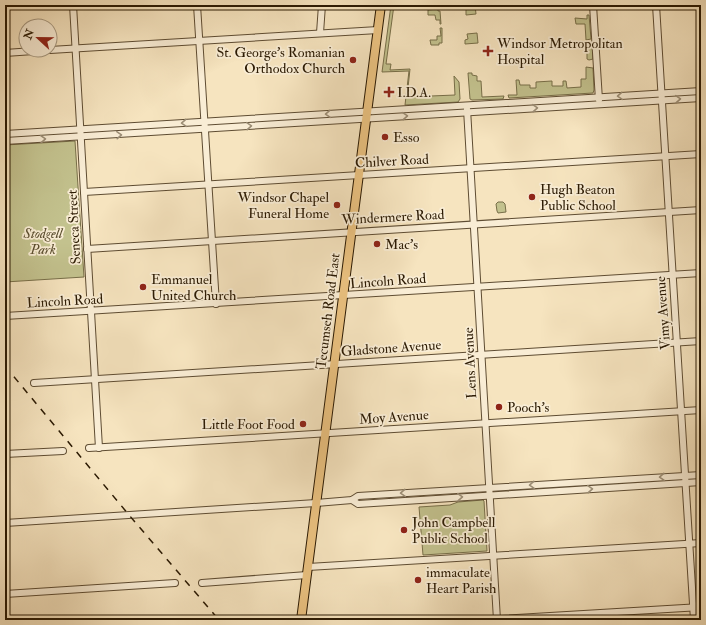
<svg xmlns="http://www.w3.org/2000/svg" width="706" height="625" font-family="'IM FELL Double Pica',serif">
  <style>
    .green { fill: #c3c28e; stroke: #776e48 }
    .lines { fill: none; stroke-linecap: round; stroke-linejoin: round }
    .minor-casing { stroke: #5e4c32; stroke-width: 8 }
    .major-casing { stroke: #2b1a03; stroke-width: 10 }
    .minor { stroke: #f9edd5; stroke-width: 6 }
    .major { stroke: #ebc280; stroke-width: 8 }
    .rail { stroke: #2b1a03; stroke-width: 1.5; stroke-dasharray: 7 7; stroke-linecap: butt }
    .oneway { stroke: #9c8e76 }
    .poi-dot { fill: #8f2418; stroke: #f9edd5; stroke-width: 1.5 }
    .labels { text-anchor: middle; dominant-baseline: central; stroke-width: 3.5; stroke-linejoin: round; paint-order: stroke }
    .poi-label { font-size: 14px; fill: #2b1a03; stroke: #f9edd5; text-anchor: start }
    .street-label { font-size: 14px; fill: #2b1a03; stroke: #f9edd5 }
    .park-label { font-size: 14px; font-style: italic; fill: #594c2d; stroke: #f9edd5 }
  </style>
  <rect width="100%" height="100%" fill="#f6e4bf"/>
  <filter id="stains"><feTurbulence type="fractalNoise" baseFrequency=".005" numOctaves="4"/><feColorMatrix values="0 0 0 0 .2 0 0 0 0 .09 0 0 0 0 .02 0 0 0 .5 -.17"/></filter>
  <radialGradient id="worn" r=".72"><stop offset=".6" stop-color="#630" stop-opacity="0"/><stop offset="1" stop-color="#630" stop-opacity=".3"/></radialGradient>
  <!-- green -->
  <g class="green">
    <polygon points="391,5 394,5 386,64 391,64 390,70 410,69 407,97 455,95 454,76 459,82 460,99 458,102 405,105 409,71 382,72"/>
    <polygon points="463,5 475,5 476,14 466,15 466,9 463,9"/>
    <polygon points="438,9 438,11 440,11 441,24 440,24 440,20 436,20 435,15 428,15 428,10"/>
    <polygon points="587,15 589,15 591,39 586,40 585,24 576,24 575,18 587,19"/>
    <polygon points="440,28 442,28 442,43 439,43 439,45 431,45 430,40 437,40 437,36 441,36"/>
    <polygon points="477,33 478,43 465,44 465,40 468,39 467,34"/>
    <polygon points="592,43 593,59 589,60 587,59 587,46"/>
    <polygon points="586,67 593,68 594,90 593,93 509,98 508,95 517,95 516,80 519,80 520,85 530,85 530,88 536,88 536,82 552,81 552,86 563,86 563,81 566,81 567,88 581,87 581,79 586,79"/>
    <polygon points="468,73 472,73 472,75 477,76 477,81 481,81 482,97 504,96 503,99 472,100 470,99"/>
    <polygon points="75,141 84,277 5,282 5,145"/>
    <polygon points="498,202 503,202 505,204 506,212 498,213 497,211 496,204"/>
    <polygon points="483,500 484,501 487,551 423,555 419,507 450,505 458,502"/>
  </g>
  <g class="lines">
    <!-- minor casing -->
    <g class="minor-casing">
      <g id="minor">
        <polyline points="73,5 99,448"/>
        <polyline points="197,5 216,304"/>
        <polyline points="593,5 599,100"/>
        <polyline points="656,5 694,620"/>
        <polyline points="320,33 322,5"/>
        <polyline points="50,50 378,30"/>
        <polyline points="5,53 48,50"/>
        <polyline points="467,109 497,620"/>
        <polyline points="5,134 701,91"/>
        <polyline points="5,141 701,98"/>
        <polyline points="84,192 701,154"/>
        <polyline points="87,249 701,210"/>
        <polyline points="5,316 701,273"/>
        <polyline points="34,383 701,341"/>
        <polyline points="89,448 701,410"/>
        <polyline points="5,454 63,451"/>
        <polyline points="352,500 358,504 701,482"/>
        <polyline points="5,523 316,503 352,500 358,496 701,475"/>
        <polyline points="308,567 701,543"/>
        <polyline points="202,583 307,575"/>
        <polyline points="5,594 175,583"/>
        <polyline points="485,620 701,607"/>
      </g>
    </g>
    <!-- major casing -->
    <g class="major-casing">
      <polyline id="major" points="301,620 381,5"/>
    </g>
    <!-- minor -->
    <use href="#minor" class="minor"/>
    <!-- major -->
    <use href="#major" class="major"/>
    <!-- rail -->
    <polyline class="rail" points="5,366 129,515 219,620"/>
  </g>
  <!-- one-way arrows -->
  <defs><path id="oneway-chevron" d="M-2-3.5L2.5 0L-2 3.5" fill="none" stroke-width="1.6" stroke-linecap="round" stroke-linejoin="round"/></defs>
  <g class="oneway">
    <use href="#oneway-chevron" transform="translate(620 96) rotate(176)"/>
    <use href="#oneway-chevron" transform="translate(678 99) rotate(-4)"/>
    <use href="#oneway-chevron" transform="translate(535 108) rotate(-4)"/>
    <use href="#oneway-chevron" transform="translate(328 114) rotate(177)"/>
    <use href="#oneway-chevron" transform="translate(405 116) rotate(-4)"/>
    <use href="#oneway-chevron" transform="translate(184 123) rotate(177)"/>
    <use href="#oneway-chevron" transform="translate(249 126) rotate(-4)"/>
    <use href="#oneway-chevron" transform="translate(119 135) rotate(-4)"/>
    <use href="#oneway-chevron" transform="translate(43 139) rotate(-4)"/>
    <use href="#oneway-chevron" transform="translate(662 477) rotate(176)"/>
    <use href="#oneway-chevron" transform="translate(532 485) rotate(176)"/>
    <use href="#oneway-chevron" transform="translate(590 489) rotate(-4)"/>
    <use href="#oneway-chevron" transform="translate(403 493) rotate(176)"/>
    <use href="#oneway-chevron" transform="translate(460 497) rotate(-4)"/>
  </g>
  <!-- markers -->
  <g class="poi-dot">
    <path d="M486 45h4v4h4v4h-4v4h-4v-4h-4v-4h4z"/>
    <circle cx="353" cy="60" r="4"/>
    <path d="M387 86h4v4h4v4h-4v4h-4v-4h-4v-4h4z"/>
    <circle cx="385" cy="137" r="4"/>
    <circle cx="532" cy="197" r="4"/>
    <circle cx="337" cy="205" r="4"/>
    <circle cx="377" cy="244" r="4"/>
    <circle cx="143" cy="287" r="4"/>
    <circle cx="499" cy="407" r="4"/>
    <circle cx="303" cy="424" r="4"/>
    <circle cx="404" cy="530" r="4"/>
    <circle cx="418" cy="580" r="4"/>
  </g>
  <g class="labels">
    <!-- poi labels -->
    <g class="poi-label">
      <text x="497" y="43">Windsor Metropolitan<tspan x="497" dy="16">Hospital</tspan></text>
      <text x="345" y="52" text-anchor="end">St. George's Romanian<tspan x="345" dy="16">Orthodox Church</tspan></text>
      <text x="397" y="92">I.D.A.</text>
      <text x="393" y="137">Esso</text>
      <text x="540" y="189">Hugh Beaton<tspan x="540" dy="16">Public School</tspan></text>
      <text x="329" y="197" text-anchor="end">Windsor Chapel<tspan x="329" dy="16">Funeral Home</tspan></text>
      <text x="385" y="244">Mac's</text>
      <text x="151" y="279">Emmanuel<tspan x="151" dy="16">United Church</tspan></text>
      <text x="507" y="407">Pooch’s</text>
      <text x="295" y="424" text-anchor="end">Little Foot Food</text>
      <text x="412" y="522">John Campbell<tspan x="412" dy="16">Public School</tspan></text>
      <text x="426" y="572">immaculate<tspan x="426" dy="16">Heart Parish</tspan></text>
    </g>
    <!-- street labels -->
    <g class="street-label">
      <text transform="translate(392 161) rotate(-3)">Chilver Road</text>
      <text transform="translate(393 217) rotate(-3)">Windermere Road</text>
      <text transform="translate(74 227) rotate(-93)">Seneca Street</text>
      <text transform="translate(388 281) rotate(-4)">Lincoln Road</text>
      <text transform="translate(65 301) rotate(-3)">Lincoln Road</text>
      <text transform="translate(328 311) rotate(-83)">Tecumseh Road East</text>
      <text transform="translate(663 313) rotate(-94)">Vimy Avenue</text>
      <text transform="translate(391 348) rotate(-4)">Gladstone Avenue</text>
      <text transform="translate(470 363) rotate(-93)">Lens Avenue</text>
      <text transform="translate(394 417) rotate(-4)">Moy Avenue</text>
    </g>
    <!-- park labels -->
    <g class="park-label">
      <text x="43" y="233">Stodgell<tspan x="43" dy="16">Park</tspan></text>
    </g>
  </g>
  <!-- margin -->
  <rect width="706" height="625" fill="none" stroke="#f6e4bf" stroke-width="20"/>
  <rect x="6" y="6" width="694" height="613" fill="none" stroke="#2b1a03" stroke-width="2"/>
  <rect x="10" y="10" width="686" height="605" fill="none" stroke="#2b1a03"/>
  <!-- north arrow -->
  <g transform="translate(38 38) rotate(292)"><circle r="19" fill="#f9edd5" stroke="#a79981"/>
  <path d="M0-3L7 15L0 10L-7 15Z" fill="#8f2418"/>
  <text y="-6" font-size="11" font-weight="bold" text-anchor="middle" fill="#2b1a03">N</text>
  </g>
  <rect width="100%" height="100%" filter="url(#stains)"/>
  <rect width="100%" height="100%" fill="url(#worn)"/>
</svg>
